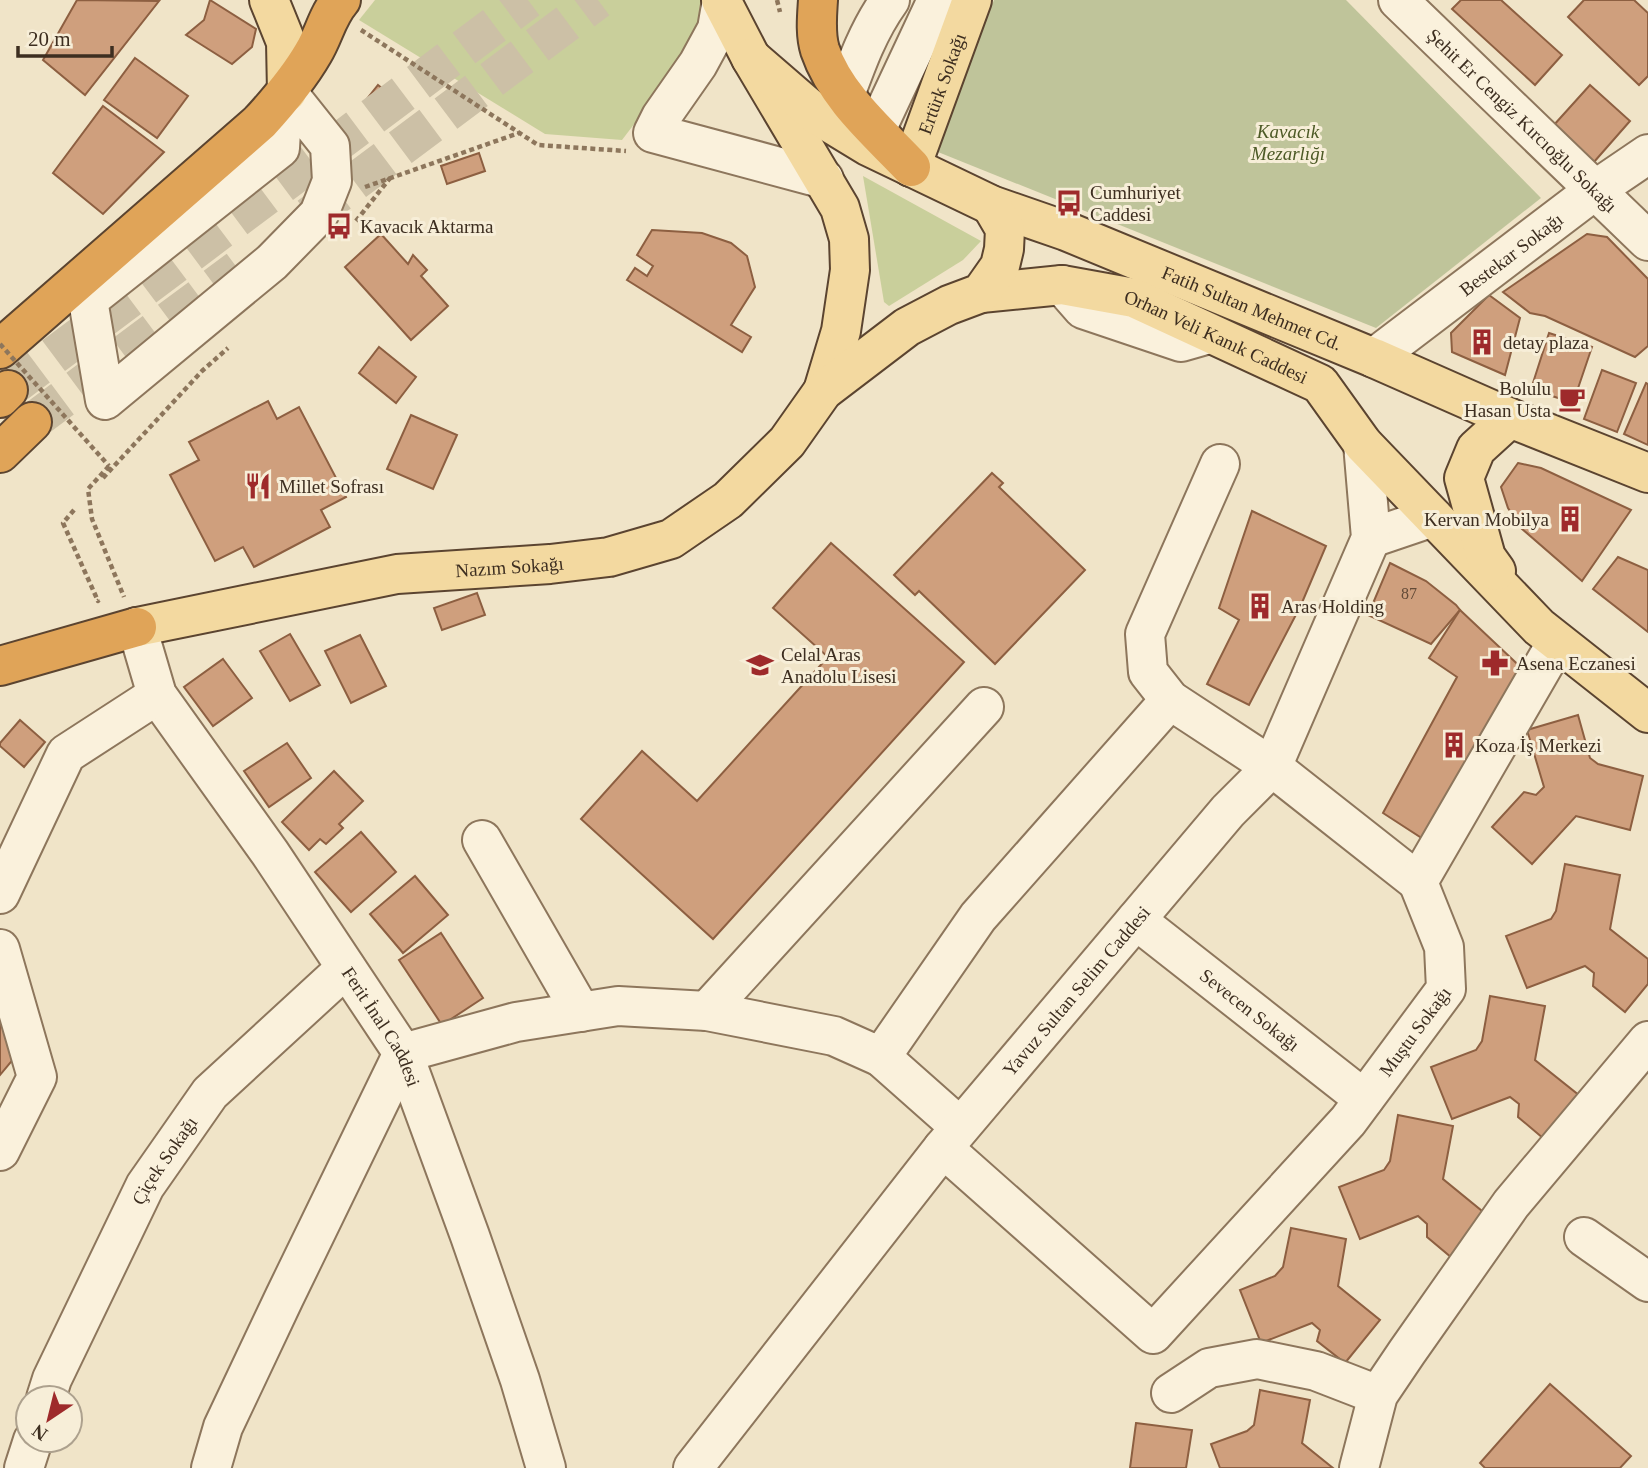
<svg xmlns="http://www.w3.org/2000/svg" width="1648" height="1468" font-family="Georgia,serif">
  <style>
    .green { fill: #c9cf9b }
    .cemetery { fill: #bfc49a }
    .building { fill: #cf9f7d; stroke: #8d5f41; stroke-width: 2 }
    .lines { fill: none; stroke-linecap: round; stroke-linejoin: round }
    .highway-tunnel { stroke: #ccc0a6; stroke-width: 38; stroke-dasharray: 38 19; stroke-linecap: butt }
    .minor-casing { stroke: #8d765c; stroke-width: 42 }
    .major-casing { stroke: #5b4430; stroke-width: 42 }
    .highway-casing { stroke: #5b4430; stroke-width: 42 }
    .path { stroke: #8d765c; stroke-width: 4.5; stroke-dasharray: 5 3.5; stroke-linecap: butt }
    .minor { stroke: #faf1dc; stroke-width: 38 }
    .major { stroke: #f3d9a0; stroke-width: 38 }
    .highway { stroke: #e0a458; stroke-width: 38 }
    .path-bridge { stroke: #8d765c; stroke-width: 4.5; stroke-dasharray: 5 3.5; stroke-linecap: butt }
    .labels { text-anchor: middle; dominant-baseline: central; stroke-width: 6; stroke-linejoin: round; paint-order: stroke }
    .number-label { font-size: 16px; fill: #624a37 }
    .street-label { font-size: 19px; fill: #3d2e20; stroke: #f7eed8 }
    .park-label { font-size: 19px; font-style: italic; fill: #4d5a26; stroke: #f7eed8 }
    .poi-label { font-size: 19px; fill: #3d2e20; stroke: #f7eed8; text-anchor: start }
  </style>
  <rect width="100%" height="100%" fill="#f0e4c8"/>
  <!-- green -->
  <g class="green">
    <polygon points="375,0 700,0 701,31 680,64 622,140 545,134 359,20"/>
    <polygon points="863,176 981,241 963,260 889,306 884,302"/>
  </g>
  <!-- cemetery -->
  <polygon class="cemetery" points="994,0 1346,0 1541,198 1376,328 933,150"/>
  <!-- building -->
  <g class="building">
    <polygon points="77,0 159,1 85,95 43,60"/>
    <polygon points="210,0 256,29 252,47 232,64 186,35 204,20"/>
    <polygon points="1461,0 1501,0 1562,55 1535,85 1452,9"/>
    <polygon points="1584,0 1634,0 1648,13 1648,76 1639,85 1568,17"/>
    <polygon points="135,58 188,96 157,138 104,100"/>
    <polygon points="378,85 403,105 391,120 366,100"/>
    <polygon points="1590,85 1630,121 1594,162 1553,126"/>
    <polygon points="103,106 164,152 103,214 53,173"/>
    <polygon points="479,153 485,171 447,184 441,166"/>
    <polygon points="652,230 702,233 731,243 747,256 755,287 731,325 751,337 742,352 627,280 635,268 647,276 653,266 637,255"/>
    <polygon points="381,234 408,264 413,255 427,270 421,276 448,306 411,340 345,267"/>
    <polygon points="1587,234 1607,237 1648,279 1648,346 1635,357 1545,316 1530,313 1503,292"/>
    <polygon points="1489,295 1520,318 1505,375 1452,352 1451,333"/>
    <polygon points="1549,333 1592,347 1573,403 1531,389"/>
    <polygon points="379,347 416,377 396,403 359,373"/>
    <polygon points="1602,370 1636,383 1617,432 1584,419"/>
    <polygon points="1646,383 1648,384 1648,445 1624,434"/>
    <polygon points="268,401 277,419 299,407 346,497 321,510 330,527 254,567 243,547 215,561 170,475 199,460 189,442"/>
    <polygon points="411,415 457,435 433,489 387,469"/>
    <polygon points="1518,463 1541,468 1631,510 1582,581 1521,528 1508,508 1501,487"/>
    <polygon points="992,473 1003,483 999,487 1085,570 995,664 919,591 915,595 894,575"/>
    <polygon points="1252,511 1326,546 1301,605 1249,705 1207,684 1239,620 1219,608"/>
    <polygon points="831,543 964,662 713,939 581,819 642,751 697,801 828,657 773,608"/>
    <polygon points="1618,557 1648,570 1648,632 1593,589"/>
    <polygon points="1390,563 1426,581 1456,605 1460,610 1431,644 1368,615"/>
    <polygon points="477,593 485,615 442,630 434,608"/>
    <polygon points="1460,610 1527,673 1434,846 1383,813 1457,677 1429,658"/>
    <polygon points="290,634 320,685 290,701 260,651"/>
    <polygon points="360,635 386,686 351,703 325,651"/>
    <polygon points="223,659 252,698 213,726 184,687"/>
    <polygon points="1578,715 1590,758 1598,764 1643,776 1630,830 1576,816 1532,864 1492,827 1524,792 1536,795 1544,787 1527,730"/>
    <polygon points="20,720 45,742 24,767 0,746 0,743"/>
    <polygon points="287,743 311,778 269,807 244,771"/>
    <polygon points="334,771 363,801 339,824 343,828 326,844 320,839 309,850 282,822"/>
    <polygon points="361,832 396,872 351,912 315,872"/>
    <polygon points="1565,864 1620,875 1610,929 1648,959 1648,984 1625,1012 1593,986 1594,973 1585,966 1527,988 1506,936 1551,919 1556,911"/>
    <polygon points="415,876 448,915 403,953 370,914"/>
    <polygon points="441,933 483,998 442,1025 399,960"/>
    <polygon points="1490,996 1545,1006 1535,1060 1585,1100 1550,1144 1518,1117 1519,1104 1510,1097 1452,1119 1431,1067 1476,1050 1482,1041"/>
    <polygon points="0,1021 15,1033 20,1051 0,1075"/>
    <polygon points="1398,1115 1453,1126 1443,1179 1493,1220 1458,1263 1427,1237 1427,1224 1418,1216 1360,1239 1339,1187 1384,1170 1390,1161"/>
    <polygon points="1291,1228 1346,1239 1338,1286 1380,1320 1345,1363 1317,1341 1320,1330 1312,1323 1261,1343 1240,1290 1275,1276 1283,1267"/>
    <polygon points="1550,1384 1631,1456 1620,1468 1485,1468 1480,1463"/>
    <polygon points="1260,1390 1310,1400 1302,1443 1333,1468 1220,1468 1211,1444 1247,1431 1254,1425"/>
    <polygon points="1136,1423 1192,1430 1186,1468 1130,1468"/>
  </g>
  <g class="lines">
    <!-- highway-tunnel -->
    <g class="highway-tunnel">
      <polyline points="309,216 598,0"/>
      <polyline points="8,390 528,0"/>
      <polyline points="32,422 238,269"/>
    </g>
    <!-- minor casing -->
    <g class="minor-casing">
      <g id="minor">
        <polyline points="722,0 717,29 698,64 661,117 653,133 824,179"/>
        <path id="s1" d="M1398,0L1648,241"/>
        <path d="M845,95C857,62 869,29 890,0"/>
        <polyline points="260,122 281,131 280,148 88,300 105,400 272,262 319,214 332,181 330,146 287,92"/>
        <polyline points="876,130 937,0"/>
        <polyline points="1062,285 1083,309 1181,342 1209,334"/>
        <path id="s2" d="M1374,358L1595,190L1648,154"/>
        <polyline points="1220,464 1145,634 1148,672 1170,700 1272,767 1418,882"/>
        <polyline points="1371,538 1433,517"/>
        <path id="s3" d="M137,627L157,695L270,853L403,1053L470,1236L520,1380L546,1468"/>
        <polyline points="482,840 581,1012"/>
        <polyline points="0,894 66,754 157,695"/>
        <path id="s4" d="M1136,920L1364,1099"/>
        <polyline points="0,949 37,1077 0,1151"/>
        <polyline points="707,1011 984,707"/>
        <polyline points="881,1057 960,1127"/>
        <path id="s5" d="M943,1148L1153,1334L1348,1121L1446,989L1444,947L1418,882L1557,642"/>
        <polyline points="1584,1237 1648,1282"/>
        <polyline points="1171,1393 1209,1368 1257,1359 1316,1371 1378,1395"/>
        <path id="s6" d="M46,1398L52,1379L145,1186L210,1093L346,968"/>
        <polyline points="24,1468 33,1440"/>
        <polyline points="211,1468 223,1427 284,1298 403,1053 516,1022 618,1006 707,1011 834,1036 881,1057 978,917 1170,700"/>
        <path id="s7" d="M693,1468L943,1148L1228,811L1272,767L1371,538L1363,444"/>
        <polyline points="1359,1468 1378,1395 1407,1352 1511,1204 1648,1041"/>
      </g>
    </g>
    <!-- major casing -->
    <g class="major-casing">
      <g id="major">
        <polyline points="269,0 286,42 287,92"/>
        <polyline points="721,0 751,58 840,208 849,239 850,270 841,331 823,391"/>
        <path id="s8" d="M751,58L817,115L868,146L991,205L1066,231L1374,358L1510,418L1648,473"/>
        <path id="s9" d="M911,167L972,0"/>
        <path id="s10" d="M981,293L1062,285L1134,298L1320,384L1363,444L1539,627L1648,713"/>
        <polyline points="1496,571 1486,557 1464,478 1476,449 1510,418"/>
        <path id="s11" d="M137,627L397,574L550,564L609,557L671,539L728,500L787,442L823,391L907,327L949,305L981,293L1000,266L1004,249L1005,229L991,205"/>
      </g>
    </g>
    <!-- highway casing -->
    <g class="highway-casing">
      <g id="highway">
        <path d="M818,0C817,16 815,34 820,50C836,97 878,132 911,167"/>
        <path d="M0,349L260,122C280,100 298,79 313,53C324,35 327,16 341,0"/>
        <polyline points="0,398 8,390"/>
        <polyline points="0,453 32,422"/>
        <polyline points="0,666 137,627"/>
      </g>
    </g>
    <!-- path -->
    <g class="path">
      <polyline points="777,0 780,12"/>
      <polyline points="361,30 538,145 626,151"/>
      <polyline points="365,187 519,133"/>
      <polyline points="356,221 390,178"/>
      <polyline points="109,466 88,489 92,519 124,597"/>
      <polyline points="103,478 202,371 228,348"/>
      <polyline points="74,510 63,523 98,601 99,600"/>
    </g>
    <!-- minor -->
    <use href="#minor" class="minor"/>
    <!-- major -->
    <use href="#major" class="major"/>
    <!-- highway -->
    <use href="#highway" class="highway"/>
    <!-- path-bridge -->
    <polyline class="path-bridge" points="0,344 109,466"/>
  </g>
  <!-- icons -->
  <defs>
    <g id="bus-bare" transform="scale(2.1)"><path d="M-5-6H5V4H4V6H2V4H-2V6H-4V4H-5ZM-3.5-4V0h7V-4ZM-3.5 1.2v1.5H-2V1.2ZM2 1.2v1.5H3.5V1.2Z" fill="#9e2a2b" stroke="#f7eed8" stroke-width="2.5" paint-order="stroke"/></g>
    <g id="building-bare" transform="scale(2.1)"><path d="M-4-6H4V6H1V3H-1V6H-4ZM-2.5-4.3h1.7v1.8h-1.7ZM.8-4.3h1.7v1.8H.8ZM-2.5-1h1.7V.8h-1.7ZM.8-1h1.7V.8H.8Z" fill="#9e2a2b" stroke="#f7eed8" stroke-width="2.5" paint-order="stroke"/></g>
    <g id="cafe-bare" transform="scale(2.1)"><path d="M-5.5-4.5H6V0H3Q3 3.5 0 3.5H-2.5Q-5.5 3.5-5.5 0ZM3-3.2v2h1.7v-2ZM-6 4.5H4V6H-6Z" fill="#9e2a2b" stroke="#f7eed8" stroke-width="2.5" paint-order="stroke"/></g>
    <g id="restaurant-bare" transform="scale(2.1)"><path d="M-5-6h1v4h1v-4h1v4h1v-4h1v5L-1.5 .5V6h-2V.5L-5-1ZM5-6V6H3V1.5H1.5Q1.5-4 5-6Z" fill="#9e2a2b" stroke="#f7eed8" stroke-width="2.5" paint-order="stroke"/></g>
    <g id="pharmacy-bare" transform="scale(2.1)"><path d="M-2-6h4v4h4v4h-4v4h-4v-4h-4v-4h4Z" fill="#9e2a2b" stroke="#f7eed8" stroke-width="2.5" paint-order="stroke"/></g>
    <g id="school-bare" transform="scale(2.1)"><path d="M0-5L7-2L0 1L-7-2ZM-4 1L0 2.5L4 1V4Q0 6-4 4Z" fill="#9e2a2b" stroke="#f7eed8" stroke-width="2.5" paint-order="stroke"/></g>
  </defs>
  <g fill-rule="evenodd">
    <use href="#bus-bare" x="1069" y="203"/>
    <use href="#bus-bare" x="339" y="226"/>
    <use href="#building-bare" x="1482" y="342"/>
    <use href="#cafe-bare" x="1572" y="399"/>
    <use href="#restaurant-bare" x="258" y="486"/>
    <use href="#building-bare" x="1570" y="519"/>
    <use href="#building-bare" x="1260" y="606"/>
    <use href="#pharmacy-bare" x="1495" y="663"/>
    <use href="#school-bare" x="760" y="665"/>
    <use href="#building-bare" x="1454" y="745"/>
  </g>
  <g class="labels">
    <!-- number labels -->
    <g class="number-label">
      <text x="1409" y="593">87</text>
    </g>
    <!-- street labels -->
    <g class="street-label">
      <text stroke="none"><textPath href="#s9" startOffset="89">Ertürk Sokağı</textPath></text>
      <text stroke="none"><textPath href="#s1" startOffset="173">Şehit Er Cengiz Kırcıoğlu Sokağı</textPath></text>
      <text stroke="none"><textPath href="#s2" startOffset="172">Bestekar Sokağı</textPath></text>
      <text stroke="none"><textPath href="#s8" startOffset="564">Fatih Sultan Mehmet Cd.</textPath></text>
      <text stroke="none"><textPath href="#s10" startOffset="245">Orhan Veli Kanık Caddesi</textPath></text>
      <text stroke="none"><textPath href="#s11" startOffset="378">Nazım Sokağı</textPath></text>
      <text stroke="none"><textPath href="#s7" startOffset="612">Yavuz Sultan Selim Caddesi</textPath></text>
      <text stroke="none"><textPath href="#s4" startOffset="145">Sevecen Sokağı</textPath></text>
      <text stroke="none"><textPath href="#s3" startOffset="472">Ferit İnal Caddesi</textPath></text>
      <text stroke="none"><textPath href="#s5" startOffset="681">Muştu Sokağı</textPath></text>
      <text stroke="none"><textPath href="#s6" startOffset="266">Çiçek Sokağı</textPath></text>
    </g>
    <!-- park labels -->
    <g class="park-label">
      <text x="1288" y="131">Kavacık<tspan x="1288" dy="22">Mezarlığı</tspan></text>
    </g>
    <!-- poi labels -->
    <g class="poi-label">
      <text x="1090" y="192">Cumhuriyet<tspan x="1090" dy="22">Caddesi</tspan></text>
      <text x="360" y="226">Kavacık Aktarma</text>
      <text x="1503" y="342">detay plaza</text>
      <text x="1551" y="388" text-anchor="end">Bolulu<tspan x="1551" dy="22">Hasan Usta</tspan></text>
      <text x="279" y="486">Millet Sofrası</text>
      <text x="1549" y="519" text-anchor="end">Kervan Mobilya</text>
      <text x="1281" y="606">Aras Holding</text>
      <text x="781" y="654">Celal Aras<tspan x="781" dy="22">Anadolu Lisesi</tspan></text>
      <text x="1516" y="663">Asena Eczanesi</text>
      <text x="1475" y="745">Koza İş Merkezi</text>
    </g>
  </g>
  <!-- north arrow -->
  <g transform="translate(49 1419) rotate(215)"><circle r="33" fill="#f7eed8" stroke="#ada18e" stroke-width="2"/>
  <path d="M0-5L12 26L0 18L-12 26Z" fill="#9e2a2b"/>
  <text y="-10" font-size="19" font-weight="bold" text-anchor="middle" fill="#3d2e20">N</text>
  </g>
  <!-- scale -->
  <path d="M18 46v10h94v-10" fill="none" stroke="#3d2e20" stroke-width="3.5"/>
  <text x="28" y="46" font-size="21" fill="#3d2e20" stroke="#f7eed8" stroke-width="5" paint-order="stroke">20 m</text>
</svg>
